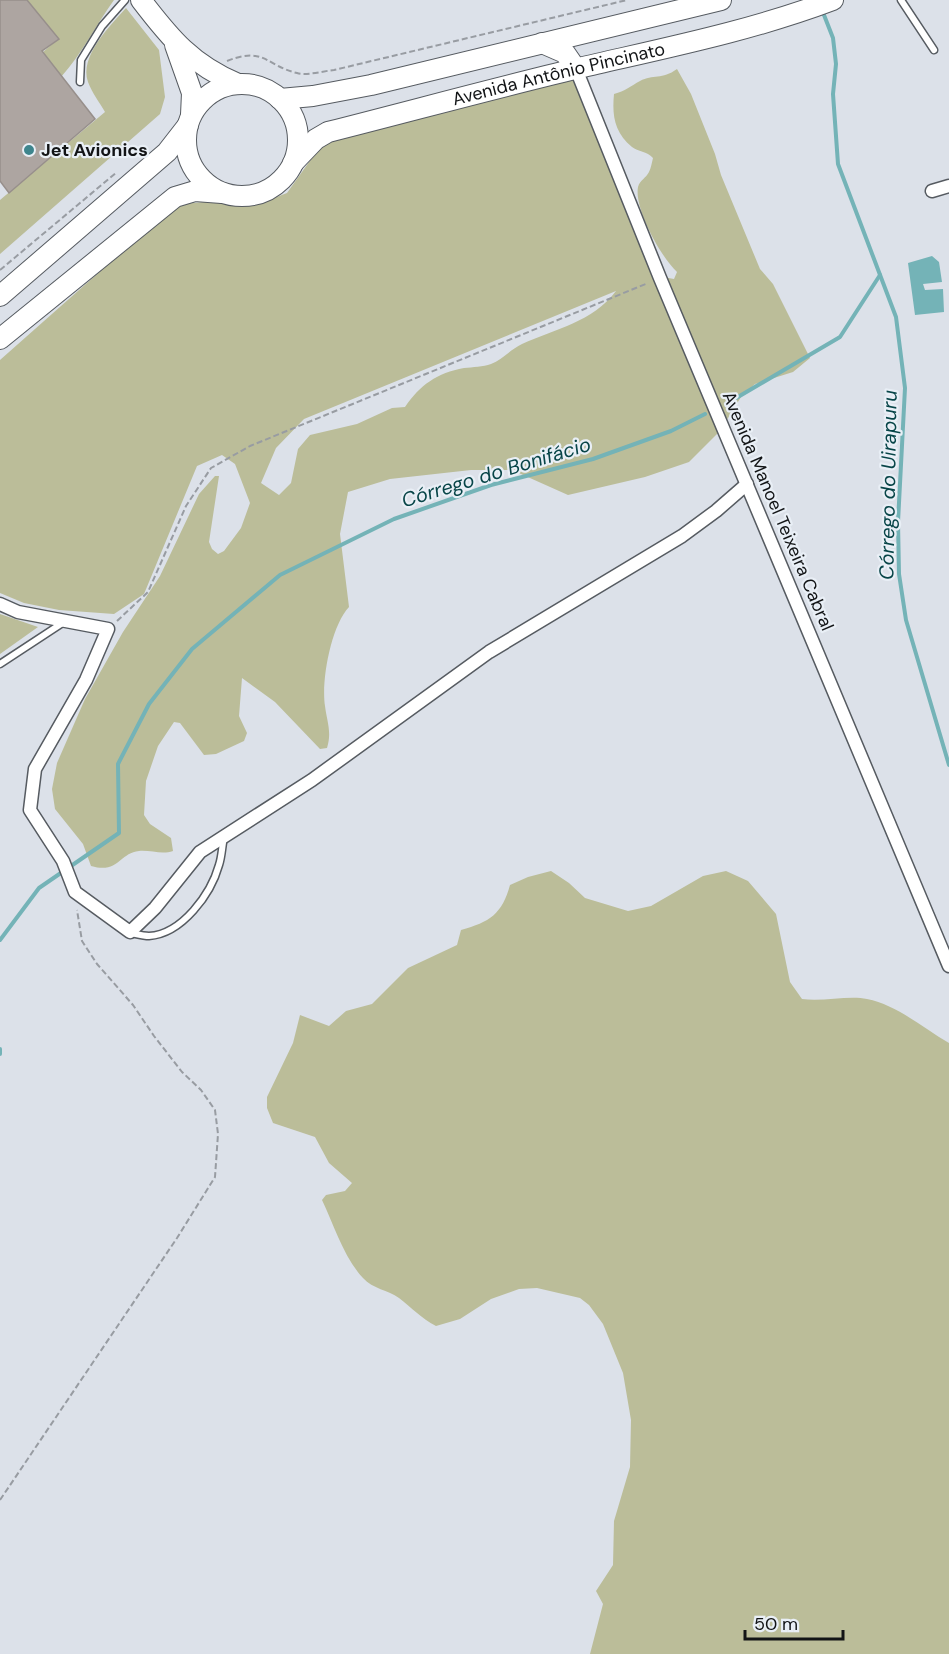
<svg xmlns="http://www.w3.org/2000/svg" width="949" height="1654" font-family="'DM Sans',sans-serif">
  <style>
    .green { fill: #bbbd99; fill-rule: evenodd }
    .water { fill: #74b3b7 }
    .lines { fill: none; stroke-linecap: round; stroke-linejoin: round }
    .stream { stroke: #74b3b7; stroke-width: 4 }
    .building { fill: #ada5a1; stroke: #978f8b; stroke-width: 1.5 }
    .lane-casing { stroke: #565b61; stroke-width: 9 }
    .street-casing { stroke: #565b61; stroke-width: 15 }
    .primary-casing { stroke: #565b61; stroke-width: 22 }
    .path { stroke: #989ca2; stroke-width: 2; stroke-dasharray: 6 3; stroke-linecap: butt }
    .lane { stroke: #fff; stroke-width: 6 }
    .street { stroke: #fff; stroke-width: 12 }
    .primary { stroke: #fff; stroke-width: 20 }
    .poi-dot { fill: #3e858d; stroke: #e9eff6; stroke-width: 2 }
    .labels { text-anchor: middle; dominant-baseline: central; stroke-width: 4.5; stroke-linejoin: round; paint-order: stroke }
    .street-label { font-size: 18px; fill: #121416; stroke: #e9eff6 }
    .poi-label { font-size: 18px; font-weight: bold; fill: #121416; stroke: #e9eff6; text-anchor: start }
    .water-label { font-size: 20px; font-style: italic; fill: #084548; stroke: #e9eff6 }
  </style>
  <rect width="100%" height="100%" fill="#dce1e9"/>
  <!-- green -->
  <g class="green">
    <path d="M27,0H114C96,25 82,54 61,77L43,52L58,39Z"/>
    <path d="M126,8L159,50L165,97L160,114L0,254V200L105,112C100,103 92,93 88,82C79,56 110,26 126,8Z"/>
    <path d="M677,69L691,94L715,154L721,175L760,269L773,284L810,358L793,372L755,384L741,397L720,431L689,462L645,477L568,495L512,470H471L390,479L348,492L340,534L349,607C331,626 321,681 325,706C327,722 332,732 327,748L320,749L275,702L242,678L239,716L247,733L244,741L216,754L204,755L180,723L174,722L158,746L146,781L144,815L150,824L171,838L173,851C162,855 151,850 139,851C119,853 119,874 91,866L83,844L55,809L52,789L57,763L85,699L123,632L160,576L199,494L215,476H219L209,542L212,549L218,554L224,551L241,528L250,503L235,464L222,455L197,466L144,594L114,614L59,610L24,603L0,593V360L157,221L183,204L214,201L256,205L287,193L314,155L340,132L563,78L576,82L663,277L674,279L677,272C661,257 634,209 638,187C640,180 646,178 649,172C651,168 652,162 653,158C647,151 638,152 632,147C614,132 612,115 614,94C625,91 631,86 640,81C653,74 662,80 677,69ZM616,291C593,322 555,329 522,344C511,349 502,360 491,364C483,367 473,367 464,368C437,373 420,385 405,407L392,408L357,424L310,435L298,449L291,483L279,495L261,483L276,448L304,419Z"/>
    <polygon points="0,614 38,627 0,654"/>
    <path d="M551,871L569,883L585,898L628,911L651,906L703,876L726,871L748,881L776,914L790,982L802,999C823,1002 849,995 867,999C897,1005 923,1028 949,1043V1654H590L603,1604L596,1591L613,1565L614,1521L630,1467L631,1420L623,1373L603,1324L589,1305L580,1298L537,1288L519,1289L491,1299L460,1319L436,1326C421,1318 412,1308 399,1298C388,1290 373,1289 363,1278C344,1258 334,1225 322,1200L326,1195L345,1191L352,1183L329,1163L315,1137L273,1123L267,1108V1097L293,1043L300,1015L329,1026L346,1011L372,1004L408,968L457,945L461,930C490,922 502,914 510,885L528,877Z"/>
  </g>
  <!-- water -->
  <polygon class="water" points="932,256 939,262 942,282 923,284 925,290 943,289 944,312 915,315 908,263"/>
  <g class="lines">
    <!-- stream -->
    <g class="stream">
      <polyline points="824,15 833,38 836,64 833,94 838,164 896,317 905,388 898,522 899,574 906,620 949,765"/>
      <polyline points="726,404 840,337 880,275"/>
      <polyline points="0,940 39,888 119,833 118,764 149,704 192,649 280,575 394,519 491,485 593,459 671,431 705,414"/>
      <polyline points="0,1049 0,1054"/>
    </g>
  </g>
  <!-- building -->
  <polygon class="building" points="0,0 27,0 59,39 42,51 95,119 9,193 0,181"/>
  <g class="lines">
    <!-- lane casing -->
    <g class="lane-casing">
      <g id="lane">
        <polyline points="901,0 934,50"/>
        <polyline points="80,82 81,60 102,26 125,0"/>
        <polyline points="0,664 64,622"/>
        <path d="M131,933C136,934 144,936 149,936C182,934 211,894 219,865C222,856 222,846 224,837"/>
      </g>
    </g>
    <!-- street casing -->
    <g class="street-casing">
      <g id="street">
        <polyline points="576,69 660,278 949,966"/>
        <polyline points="932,191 949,186"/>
        <polyline points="0,604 18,612 108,629 86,680 35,769 30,810 63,861 75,892 130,932 155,908 200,852 312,780 489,652 682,536 716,511 747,484"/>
      </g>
    </g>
    <!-- primary casing -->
    <g class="primary-casing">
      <g id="primary">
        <path d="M141,0C170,38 192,65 238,84"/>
        <polyline points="542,43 565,53 576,69"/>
        <polyline points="175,45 192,93 191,115"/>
        <circle cx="242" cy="140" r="56"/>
        <polyline points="280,99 313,96 371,85 721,0"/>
        <path id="s1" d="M293,163L316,139L328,132C411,111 495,88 579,68C665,48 751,31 833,0"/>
        <polyline points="0,296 167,152 188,125"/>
        <polyline points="0,339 175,197 195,191 222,193"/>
      </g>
    </g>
    <!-- path -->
    <g class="path">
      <path d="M227,61C265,46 266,66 297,73C307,76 323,71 334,70L627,0"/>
      <polyline points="0,270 117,172"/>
      <polyline points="117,621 148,592 186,506 211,468 250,446 648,283"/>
      <polyline points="0,1500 177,1238 215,1177 218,1134 215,1110 201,1090 182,1072 154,1036 133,1005 97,964 82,941 77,910"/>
    </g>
    <!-- lane -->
    <use href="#lane" class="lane"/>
    <!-- street -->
    <use href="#street" class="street"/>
    <!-- primary -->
    <use href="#primary" class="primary"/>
  </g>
  <!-- markers -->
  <circle class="poi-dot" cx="29" cy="150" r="6"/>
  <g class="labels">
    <!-- street labels -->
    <g class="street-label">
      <text stroke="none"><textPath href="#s1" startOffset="285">Avenida Antônio Pincinato</textPath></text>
      <text transform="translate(778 511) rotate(67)">Avenida Manoel Teixeira Cabral</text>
    </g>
    <!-- poi labels -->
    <g class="poi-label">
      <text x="41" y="150">Jet Avionics</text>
    </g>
    <!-- water labels -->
    <g class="water-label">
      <text transform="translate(496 472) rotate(-17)">Córrego do Bonifácio</text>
      <text transform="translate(888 485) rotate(-89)">Córrego do Uirapuru</text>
    </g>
  </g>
  <!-- scale -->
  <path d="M745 1630v9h98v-9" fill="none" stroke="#121416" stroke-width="3"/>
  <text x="754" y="1630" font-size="18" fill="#121416" stroke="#e9eff6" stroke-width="4.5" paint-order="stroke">50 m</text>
</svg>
